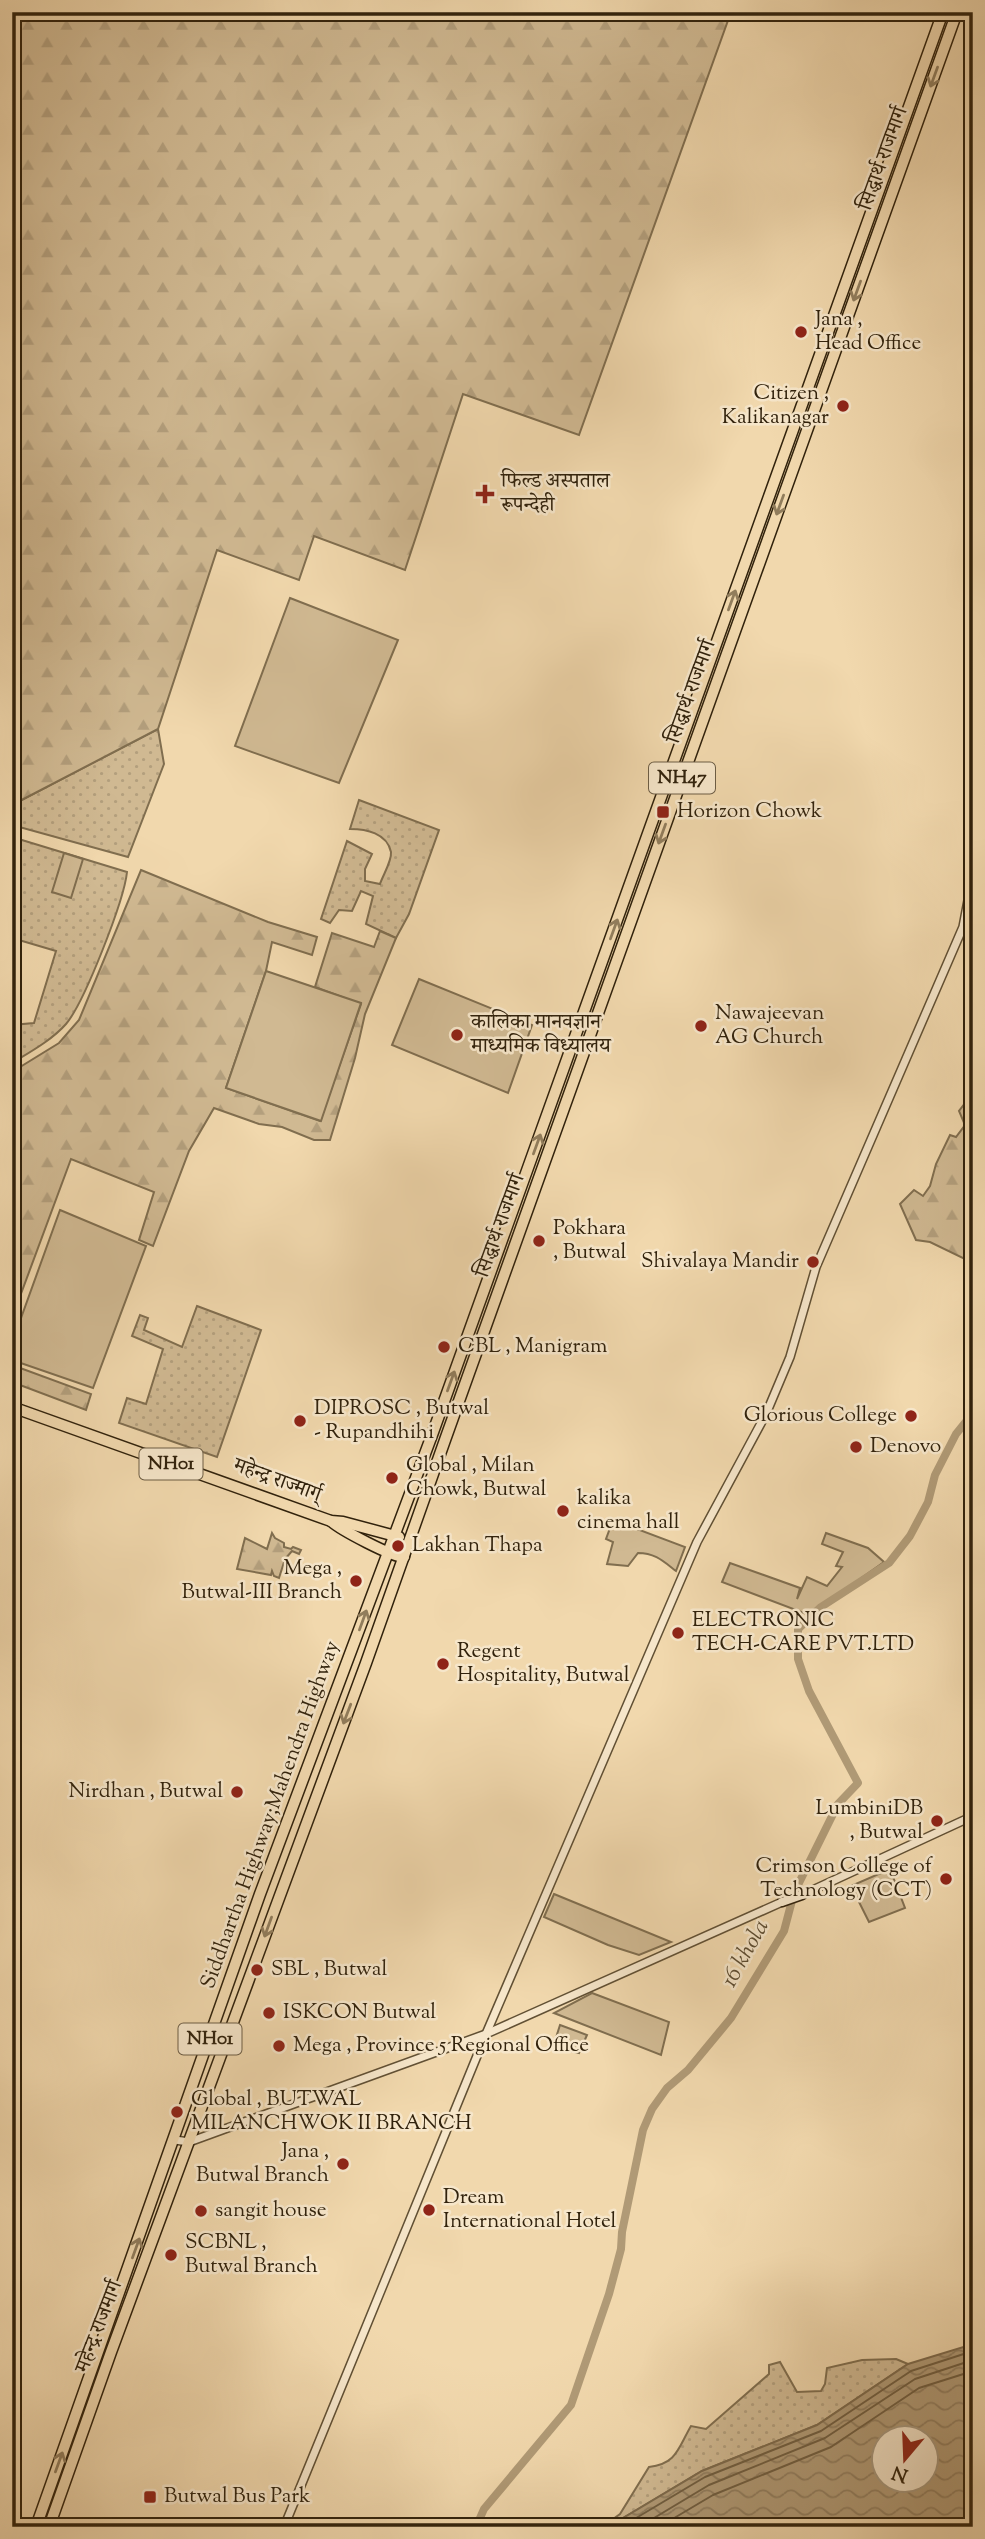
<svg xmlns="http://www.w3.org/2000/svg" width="985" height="2539" font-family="'Sorts Mill Goudy','Noto Serif Devanagari',serif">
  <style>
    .grass { fill: url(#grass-dots); stroke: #806e4f; stroke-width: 2 }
    .forest { fill: url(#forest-firs); stroke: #806e4f; stroke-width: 2 }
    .park { fill: #d0b992; stroke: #806e4f; stroke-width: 2 }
    .water { fill: url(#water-waves); stroke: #7d6a4c; stroke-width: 2; fill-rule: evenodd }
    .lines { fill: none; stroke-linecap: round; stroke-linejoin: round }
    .shore { stroke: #705e41; stroke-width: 2 }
    .canal { stroke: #b09a76; stroke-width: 8 }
    .tertiary-casing { stroke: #615034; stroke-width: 10 }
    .secondary-casing { stroke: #31220c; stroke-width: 11 }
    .trunk-casing { stroke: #31220c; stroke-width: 13 }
    .tertiary { stroke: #f6e6ca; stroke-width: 7 }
    .secondary { stroke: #f6e6ca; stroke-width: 8 }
    .trunk { stroke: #f1d8ad; stroke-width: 10 }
    .oneway { stroke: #917d5c }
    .poi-dot { fill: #8f2418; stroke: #f6e6ca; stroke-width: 2.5 }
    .labels { text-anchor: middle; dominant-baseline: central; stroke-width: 5; stroke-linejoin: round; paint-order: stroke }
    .shield { fill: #f6e6ca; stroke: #6c5d45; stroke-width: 2 }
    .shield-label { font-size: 19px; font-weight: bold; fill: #31220c }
    .street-label { font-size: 21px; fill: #31220c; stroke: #f6e6ca }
    .poi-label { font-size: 21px; fill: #31220c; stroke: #f6e6ca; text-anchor: start }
    .water-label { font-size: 23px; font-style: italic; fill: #5d4c31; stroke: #f6e6ca }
  </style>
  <defs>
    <pattern id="grass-dots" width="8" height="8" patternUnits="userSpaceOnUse" patternTransform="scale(1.75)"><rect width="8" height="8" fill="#d0b992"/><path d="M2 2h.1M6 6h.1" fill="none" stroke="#b39f7d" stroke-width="1.8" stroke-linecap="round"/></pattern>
    <pattern id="forest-firs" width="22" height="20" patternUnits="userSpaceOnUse" patternTransform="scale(1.75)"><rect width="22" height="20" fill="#d0b992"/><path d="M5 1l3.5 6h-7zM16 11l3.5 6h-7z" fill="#b39f7d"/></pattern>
    <pattern id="water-waves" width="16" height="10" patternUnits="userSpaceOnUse" patternTransform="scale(1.75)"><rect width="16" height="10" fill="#b09a76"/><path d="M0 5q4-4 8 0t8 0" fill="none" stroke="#907d5f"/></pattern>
  </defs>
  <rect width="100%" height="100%" fill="#f1d8ad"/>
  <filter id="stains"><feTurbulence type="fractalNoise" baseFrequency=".00286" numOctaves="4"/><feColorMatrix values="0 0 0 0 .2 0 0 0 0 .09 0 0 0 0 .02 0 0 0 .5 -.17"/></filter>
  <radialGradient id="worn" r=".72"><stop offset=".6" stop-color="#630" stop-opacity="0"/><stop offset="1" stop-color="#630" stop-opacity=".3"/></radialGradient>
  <!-- grass -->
  <g class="grass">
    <polygon points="158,729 164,764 128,857 12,825 12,805"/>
    <path d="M359,800L439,830L409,914L396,938L366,924L373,896L361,891L352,911L339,910L330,923L321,919L347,841L372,854L365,869V881L380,884C383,875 392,861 391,852C387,833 366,829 350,829Z"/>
    <path d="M12,837L127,872C124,901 84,1003 66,1024C52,1040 30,1052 12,1063V1025L34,1023L56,951L12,938Z"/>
    <polygon points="197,1306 261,1330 217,1457 119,1423 127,1398 146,1404 163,1349 132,1336 140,1315 148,1318 144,1330 182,1347"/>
    <path d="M896,2359L908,2364L817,2425L702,2471L608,2527H602L620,2514L649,2467C677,2464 678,2448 691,2426L706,2429L769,2374V2365L780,2362L797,2392L821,2391L825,2384L827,2368L862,2360Z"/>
  </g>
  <!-- forest -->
  <g class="forest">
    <polygon points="12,12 731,12 579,435 463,394 405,570 314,536 299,580 217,550 158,729 12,805"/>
    <polygon points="141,870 268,922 317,937 312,955 272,942 266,971 226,1088 320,1121 361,1004 315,987 332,933 374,947 380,931 396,938 365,1014 355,1058 330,1140 314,1140 282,1127 259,1124 214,1108 189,1151 153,1246 139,1240 154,1192 71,1159 12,1318 12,1072 59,1043 79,1020"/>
    <polygon points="969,1098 973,1100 973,1263 930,1242 916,1240 900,1204 914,1190 923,1196 930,1186 936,1164 950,1135 956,1137 965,1125 959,1111"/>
    <polygon points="12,1365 91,1394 86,1410 12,1382"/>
    <polygon points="272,1533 275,1538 284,1543 284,1547 291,1549 293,1547 301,1550 299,1554 292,1551 285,1559 279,1578 274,1576 272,1571 271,1575 237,1569 245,1538 267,1549"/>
  </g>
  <!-- park -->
  <g class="park">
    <polygon points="290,598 398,640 339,783 235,746"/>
    <polygon points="64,853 83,859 71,898 52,892"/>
    <polygon points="266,971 361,1003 321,1121 226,1088"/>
    <polygon points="419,979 532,1025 508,1093 392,1045"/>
    <polygon points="60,1210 146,1246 93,1388 12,1360 12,1343"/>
    <path d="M613,1520L685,1547L676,1571C663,1561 655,1553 638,1553L628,1566L607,1564L613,1542L606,1539Z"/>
    <polygon points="826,1533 868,1548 884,1562 809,1615 722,1582 730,1563 800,1588 797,1599 807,1577 827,1586 842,1567 836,1566 843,1552 822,1544"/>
    <polygon points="890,1869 905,1908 869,1922 851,1886"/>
    <polygon points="554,1894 671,1942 639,1955 608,1945 544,1917"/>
    <polygon points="592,1993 669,2022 661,2055 554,2013"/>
    <polygon points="560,2025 587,2035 579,2053 553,2047"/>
  </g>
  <!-- water -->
  <path class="water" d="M973,2344V2527H608L702,2471L817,2425L908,2364ZM884,2438H926V2480H884Z"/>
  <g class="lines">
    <!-- shore -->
    <g class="shore">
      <polyline points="621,2527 705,2477 821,2431 911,2371 973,2351"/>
      <polyline points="639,2527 709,2485 825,2438 915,2379 973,2360"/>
      <polyline points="659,2527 713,2495 831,2447 919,2388 973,2371"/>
    </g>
    <!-- canal -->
    <polyline class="canal" points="476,2527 484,2509 571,2405 609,2294 621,2249 622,2232 643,2130 652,2109 667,2088 688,2070 731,2018 784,1931 794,1893 838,1804 858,1783 809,1691 798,1659 798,1629 821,1607 889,1563 910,1536 928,1502 935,1475 956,1434 973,1413"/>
    <!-- tertiary casing -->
    <g class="tertiary-casing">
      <g id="tertiary">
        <polyline points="802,1895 973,1816"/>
        <polyline points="175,2140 189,2142 486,2034 782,1902"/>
        <polyline points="284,2527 486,2034 697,1542 766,1414 790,1357 816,1267 963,927 973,874"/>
      </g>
    </g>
    <!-- secondary casing -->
    <g class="secondary-casing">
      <polyline id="secondary" points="782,1902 802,1895"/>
    </g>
    <!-- trunk casing -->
    <g class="trunk-casing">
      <g id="trunk">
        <polyline points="12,1407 331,1521 343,1522 399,1537"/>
        <path d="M331,1521C341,1530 392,1557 404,1557"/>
        <polyline points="36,2527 260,1894 432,1435 943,12"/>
        <path d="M49,2527L111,2352L366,1663C392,1589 418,1515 445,1440L957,12"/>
      </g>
    </g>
    <!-- tertiary -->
    <use href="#tertiary" class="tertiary"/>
    <!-- secondary -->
    <use href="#secondary" class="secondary"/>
    <!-- trunk -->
    <use href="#trunk" class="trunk"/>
  </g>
  <!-- one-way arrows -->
  <defs><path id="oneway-shaft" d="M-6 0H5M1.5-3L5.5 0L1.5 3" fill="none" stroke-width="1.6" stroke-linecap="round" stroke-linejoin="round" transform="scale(1.75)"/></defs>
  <g class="oneway">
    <use href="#oneway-shaft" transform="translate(934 77) rotate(110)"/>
    <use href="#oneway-shaft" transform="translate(857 291) rotate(110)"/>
    <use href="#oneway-shaft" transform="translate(780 505) rotate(110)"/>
    <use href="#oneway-shaft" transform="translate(732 600) rotate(-70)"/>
    <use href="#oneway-shaft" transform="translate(662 834) rotate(110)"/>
    <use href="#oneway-shaft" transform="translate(614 929) rotate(-70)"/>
    <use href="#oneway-shaft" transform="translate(537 1144) rotate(-70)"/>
    <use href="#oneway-shaft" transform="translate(451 1381) rotate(-70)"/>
    <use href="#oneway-shaft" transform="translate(363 1620) rotate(-70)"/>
    <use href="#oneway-shaft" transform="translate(347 1714) rotate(111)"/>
    <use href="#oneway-shaft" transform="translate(268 1927) rotate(110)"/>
    <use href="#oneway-shaft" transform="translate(136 2248) rotate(-70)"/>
    <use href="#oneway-shaft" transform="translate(59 2462) rotate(-70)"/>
  </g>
  <!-- markers -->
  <g class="poi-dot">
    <circle cx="801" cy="332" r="7"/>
    <circle cx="843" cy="406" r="7"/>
    <path d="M481.5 483.5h7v7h7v7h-7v7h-7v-7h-7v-7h7z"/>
    <rect x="656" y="805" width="14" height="14" rx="3.5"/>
    <circle cx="701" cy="1026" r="7"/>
    <circle cx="457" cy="1035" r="7"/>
    <circle cx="539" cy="1241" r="7"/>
    <circle cx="813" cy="1262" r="7"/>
    <circle cx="444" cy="1347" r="7"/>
    <circle cx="911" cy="1416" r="7"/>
    <circle cx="300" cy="1421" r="7"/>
    <circle cx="856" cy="1447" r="7"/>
    <circle cx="392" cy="1478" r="7"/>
    <circle cx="563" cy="1511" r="7"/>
    <circle cx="398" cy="1546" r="7"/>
    <circle cx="356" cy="1581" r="7"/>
    <circle cx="678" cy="1633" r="7"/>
    <circle cx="443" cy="1664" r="7"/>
    <circle cx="237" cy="1792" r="7"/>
    <circle cx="937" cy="1821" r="7"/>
    <circle cx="946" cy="1879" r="7"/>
    <circle cx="257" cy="1970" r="7"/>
    <circle cx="269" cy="2013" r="7"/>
    <circle cx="279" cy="2046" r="7"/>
    <circle cx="177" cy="2112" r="7"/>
    <circle cx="343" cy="2164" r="7"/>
    <circle cx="429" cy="2210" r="7"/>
    <circle cx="201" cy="2211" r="7"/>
    <circle cx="171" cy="2255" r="7"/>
    <rect x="143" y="2490" width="14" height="14" rx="3.5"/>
  </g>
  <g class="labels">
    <!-- shield labels -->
    <g class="shield">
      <rect x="649" y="762.5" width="66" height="31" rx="5"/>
      <rect x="139.5" y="1448.5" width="63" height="31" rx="5"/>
      <rect x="178.5" y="2023.5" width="63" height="31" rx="5"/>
    </g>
    <g class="shield-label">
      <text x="682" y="778">NH47</text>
      <text x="171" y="1464">NH01</text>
      <text x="210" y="2039">NH01</text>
    </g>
    <!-- street labels -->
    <g class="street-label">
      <text transform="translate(884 159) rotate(-70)">सिद्धार्थ राजमार्ग</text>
      <text transform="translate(692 692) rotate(-70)">सिद्धार्थ राजमार्ग</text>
      <text transform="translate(501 1226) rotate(-70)">सिद्धार्थ राजमार्ग</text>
      <text transform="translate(277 1481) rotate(20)">महेन्द्र राज्मार्ग्</text>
      <text transform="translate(271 1815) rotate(-70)">Siddhartha Highway;Mahendra Highway</text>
      <text transform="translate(100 2327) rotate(-69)">महेन्द्र राजमार्ग</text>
    </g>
    <!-- poi labels -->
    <g class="poi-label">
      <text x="815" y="320">Jana ,<tspan x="815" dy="24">Head Office</tspan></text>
      <text x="829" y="394" text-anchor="end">Citizen ,<tspan x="829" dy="24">Kalikanagar</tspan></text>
      <text x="501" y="482">फिल्ड अस्पताल<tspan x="501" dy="24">रूपन्देही</tspan></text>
      <text x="677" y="812">Horizon Chowk</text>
      <text x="715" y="1014">Nawajeevan<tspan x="715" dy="24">AG Church</tspan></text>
      <text x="471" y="1023">कालिका मानवज्ञान<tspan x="471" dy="24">माध्यमिक विध्यालय</tspan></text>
      <text x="553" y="1229">Pokhara<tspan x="553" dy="24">, Butwal</tspan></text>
      <text x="799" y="1262" text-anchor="end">Shivalaya Mandir</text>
      <text x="458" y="1347">CBL , Manigram</text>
      <text x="314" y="1409">DIPROSC , Butwal<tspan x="314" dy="24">- Rupandhihi</tspan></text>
      <text x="897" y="1416" text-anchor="end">Glorious College</text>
      <text x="870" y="1447">Denovo</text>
      <text x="406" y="1466">Global , Milan<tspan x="406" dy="24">Chowk, Butwal</tspan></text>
      <text x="577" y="1499">kalika<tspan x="577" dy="24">cinema hall</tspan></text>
      <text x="412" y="1546">Lakhan Thapa</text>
      <text x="342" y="1569" text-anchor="end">Mega ,<tspan x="342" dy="24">Butwal-III Branch</tspan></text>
      <text x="692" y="1621">ELECTRONIC<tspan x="692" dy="24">TECH-CARE PVT.LTD</tspan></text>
      <text x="457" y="1652">Regent<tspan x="457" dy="24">Hospitality, Butwal</tspan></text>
      <text x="223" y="1792" text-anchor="end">Nirdhan , Butwal</text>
      <text x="923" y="1809" text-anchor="end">LumbiniDB<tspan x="923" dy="24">, Butwal</tspan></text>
      <text x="932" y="1867" text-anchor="end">Crimson College of<tspan x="932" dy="24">Technology (CCT)</tspan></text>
      <text x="271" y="1970">SBL , Butwal</text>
      <text x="283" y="2013">ISKCON Butwal</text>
      <text x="293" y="2046">Mega , Province 5 Regional Office</text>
      <text x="191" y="2100">Global , BUTWAL<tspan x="191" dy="24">MILANCHWOK II BRANCH</tspan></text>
      <text x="329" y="2152" text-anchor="end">Jana ,<tspan x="329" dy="24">Butwal Branch</tspan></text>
      <text x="443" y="2198">Dream<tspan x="443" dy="24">International Hotel</tspan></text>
      <text x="215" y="2211">sangit house</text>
      <text x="185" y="2243">SCBNL ,<tspan x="185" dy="24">Butwal Branch</tspan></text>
      <text x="164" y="2497">Butwal Bus Park</text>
    </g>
    <!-- water labels -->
    <g class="water-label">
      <text transform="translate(746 1954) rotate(-61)">16 khola</text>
    </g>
  </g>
  <!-- margin -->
  <rect width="985" height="2539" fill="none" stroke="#f1d8ad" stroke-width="42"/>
  <rect x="14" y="14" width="957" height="2511" fill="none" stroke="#31220c" stroke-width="3.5"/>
  <rect x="21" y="21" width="943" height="2497" fill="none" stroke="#31220c" stroke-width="2"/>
  <!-- north arrow -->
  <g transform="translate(905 2459) rotate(199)"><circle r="33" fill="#f6e6ca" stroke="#a7987e" stroke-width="2"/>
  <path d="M0-5L12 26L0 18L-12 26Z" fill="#8f2418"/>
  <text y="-10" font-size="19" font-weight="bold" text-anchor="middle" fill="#31220c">N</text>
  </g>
  <rect width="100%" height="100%" filter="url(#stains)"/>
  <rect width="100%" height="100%" fill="url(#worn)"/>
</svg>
